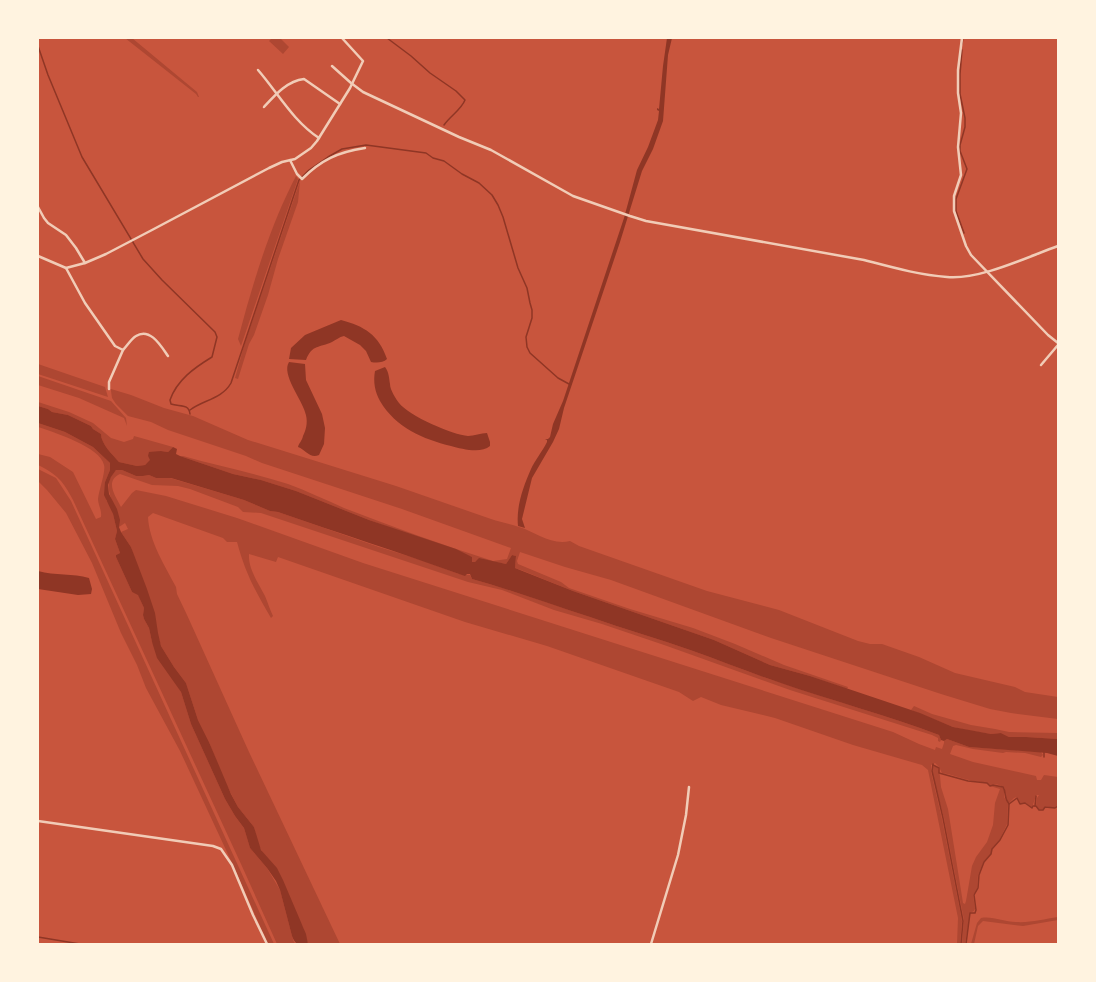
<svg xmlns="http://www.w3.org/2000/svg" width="1096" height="982" font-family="'Libre Baskerville',serif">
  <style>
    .green { fill: #ae4732 }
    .water { fill: #8f3625 }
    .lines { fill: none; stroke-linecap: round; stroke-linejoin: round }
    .stream { stroke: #8f3625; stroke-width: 1.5 }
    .minor { stroke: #f1ccb7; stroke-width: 2.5 }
  </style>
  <rect width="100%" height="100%" fill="#c8553d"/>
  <!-- green -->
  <g class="green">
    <polygon points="125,38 132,38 197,92 199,97 198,97 196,94"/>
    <polygon points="272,38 280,38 289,47 283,54 269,41"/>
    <path d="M296,176L298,179L241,346L238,339C253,283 269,228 296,176Z"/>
    <polygon points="300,181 298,202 278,259 268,295 254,335 249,344 238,379 235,378 244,346"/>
    <polygon points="38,364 105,387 108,397 38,374"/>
    <polygon points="38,376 111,401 126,418 127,426 124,418 79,398 38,385"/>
    <path d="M111,389L131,395L164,408L193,416L248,440L396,486L491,519C500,522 510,524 519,527C536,532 552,546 570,541L579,546L707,591L779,610L858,641L870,644H882L919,657L955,673L1015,687L1025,692L1058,697V719L1011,713L990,709L941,694L771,638L611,580L565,567L520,552L517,561L518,564L561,582L569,588L630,609L693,628L735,644L784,665L848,687L847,689L810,676L770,665L714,640L573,591L521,570L515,568L516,556L512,555L506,564L479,559L475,562H472V557L369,520L296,491L261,480L233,474L180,456H183C218,466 254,473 288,484C307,491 326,500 344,508C393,527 443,545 493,561L507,559L511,548L402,509L262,463L246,456L168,430L151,422L128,416L116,404L112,398L111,391Z"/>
    <path d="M38,402L69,412L93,423L111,438L124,442L133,439L134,436L173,447L168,452L161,451L148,456L151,460L145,465L137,466L119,462C113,455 101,444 101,434L93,429L91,426L68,415L52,412L48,409L38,406Z"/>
    <path d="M38,423L65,432L93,447L110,463V470L105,482L106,500L111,507L113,514L117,531L115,539L120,553L116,555V557L132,592L138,594L144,608L143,615L144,619L149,628L152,642L181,692L191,724L225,799L235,816L244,828L250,848L267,868L280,890L292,936L294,942L296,944H277L241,864L73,500C63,481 58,475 38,465V454L50,457L73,472L96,519L101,517C102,510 98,505 98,499C99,490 106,471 104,465C101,447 53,432 38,427Z"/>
    <polygon points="38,469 56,478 71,501 274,944 268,944 233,865 180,751 146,688 137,665 121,633 92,563 66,513 47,490 38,481"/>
    <path d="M116,470H122L136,476H143L149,475L156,478H170L244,500L270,511L278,512L379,547L421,560L459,574L470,575L472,579C512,590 551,604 590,617C624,629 659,639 693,651C722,661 750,673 779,682C832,701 887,715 939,735L941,740L940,742L938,741V738L932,735L790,690L667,646L602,624L554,610L502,590L468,582L261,513L243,512L238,507L190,489L178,486L152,485L120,474C104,481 116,497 121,507L132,493L136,490L166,496L237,518L363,563L893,732L919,744L935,750L936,747L942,749L944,743V741L947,739L969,747L1041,752L1043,755L1041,757L1025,753L1006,752L1003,753L973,749L956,745L953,746L950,754L973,762L1036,776L1037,780H1041L1044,775L1058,777V805L1055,808L1045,806L1043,809H1039L1036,805L1037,798L1039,795H1036L1032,808L1026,803H1020L1017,797L1014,798L1009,803L1005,797V789C1002,785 995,783 990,785C984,781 977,782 969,780C960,778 951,774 942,773L939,767L935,763L931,765V772L942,819L962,921L960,944H957L958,918L928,770L922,765L853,745L775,718L721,705L701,697L693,701L679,692L547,646L465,622L278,557L276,562L249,554C248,569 258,582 265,596C268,603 270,610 273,616L271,618C255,591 245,572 237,542H227L223,538L153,513L148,517C149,541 165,566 176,587L177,594L187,615L249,752L340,944H308L303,927L258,844L254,827L238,807L224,780L209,742L198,720L186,683L174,667L161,646L131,547L121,532L128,529L125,523L119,527C121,506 97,490 116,470Z"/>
    <polygon points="914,706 932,714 971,725 995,729 1009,732 1058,733 1058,739 1026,737 1009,737 1001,733 991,734 972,731 953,727 911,710"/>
    <polygon points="933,766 938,768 940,776 941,787 948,809 963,903 965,904 966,901 972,866 976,857 987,842 993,825 995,803 1000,789 990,786 993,785 1002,787 1004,790 1004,797 1008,804 1007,824 1000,839 992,848 991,854 984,861 978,875 977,890 973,895 975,909 974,911 970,913 965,944 962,944 964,920 944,818 932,772"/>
    <path d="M1058,917V920L1023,926L983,921L978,926L974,944H971L977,923L981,918C993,916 1004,922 1016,922C1030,923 1044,919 1058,917Z"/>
  </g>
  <!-- water -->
  <g class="water">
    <path d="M667,38H672L668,55L663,121L653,149L642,171L620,242L564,408L559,429L553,442L532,478L522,519L525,528L518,526C516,507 523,487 531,469C535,460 542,452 547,442V440L545,439H548L550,437L553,424L563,401L624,218L637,170L648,147L658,120L659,111L657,110V108L659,109L663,66Z"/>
    <path d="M341,320C364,326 379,335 387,359C383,363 376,363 371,362L366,351L360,345L344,336C339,337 336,340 332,342C320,348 312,344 306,360L289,359L291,348L305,335Z"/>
    <path d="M289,362L305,364L306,380L322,414L325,428L324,444L319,455C310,459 306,450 298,447C299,443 302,441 303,436C307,428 308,420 305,412C302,400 281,374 289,362Z"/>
    <path d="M385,367C389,372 389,378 390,384C390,390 396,399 399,403C409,416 453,435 468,436C474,436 481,433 487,433L490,442V446C481,454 462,449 451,446C423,439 396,428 380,401C375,392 373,382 375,371Z"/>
    <path d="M38,406L48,409L52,412L68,415L91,426L93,429L101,434C101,444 113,455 119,462L137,466L145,465L150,460L148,456L149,452L161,451L168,452L173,447L177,449L176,454L180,456L233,474L261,480L296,491L369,520L456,549L472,557V562H475L479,558L506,564L512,555L516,556L515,568L573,591L714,640L770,665L810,676L920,713L953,727L991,734L1001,733L1009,737H1026L1058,739V756L1047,753L969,747L947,739L944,741L941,740L939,735C887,715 832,701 778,682C750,673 722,661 693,651C659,639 624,629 590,617C550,604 512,590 472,579L470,574H467L465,576L459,574C399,552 338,533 278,512L270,511L244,500L171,478H156L149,475L143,476H136L122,470H116L111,477L108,485L109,494L117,509L120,520L119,527L121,532L131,547L147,589L155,613L158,633L161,646L174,667L186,683L198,720L209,742L231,794L238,807L254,827L261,850L277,868L283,880L306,934L308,944C298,944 296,946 292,936L280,890L276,881L267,868L250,848L244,828L235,816L225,799L191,724L181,692L157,658L152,642L149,628L144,619L143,615L144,608L138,595L132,592L116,557V555L120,553L115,539L117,531L113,514L104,495L105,482L110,470V463L93,447L65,432L38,423Z"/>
    <path d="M38,571C55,576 73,573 89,578L92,589L91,594L78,595L38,589Z"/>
  </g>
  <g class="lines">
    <!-- stream -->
    <g class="stream">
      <path d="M387,38L411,56L430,73L456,91L465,100C461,110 450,116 444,125"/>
      <polyline points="1057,38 1058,38"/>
      <polyline points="962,44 963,38"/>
      <path d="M38,46L48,75L82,157L143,259L162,280L215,332L217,337L212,357C194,368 177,380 170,400L171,404C179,407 189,403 190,414"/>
      <polyline points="962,50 960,74 960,94 965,118 965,127 960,145 960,151 967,169 956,199 956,211 964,233"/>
      <path d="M190,410C203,400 222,399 231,383L299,180L309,170L328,157L342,149L366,145L426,153L433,158L444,161L462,174L479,183L492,195L498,205L503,217L518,268L527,288L530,303L532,310V318L526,337L527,347L530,353L558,378L569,384"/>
      <polyline points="1044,751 1044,757"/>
      <polyline points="933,764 932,771 943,818 963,921 961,944"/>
      <path d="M933,765L939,768V773L968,781L987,783L990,786L993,785L1003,787C1007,793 1003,797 1009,804"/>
      <polyline points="1035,806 1036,796"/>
      <polyline points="38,937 80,944"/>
      <polyline points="966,944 970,913 975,913 976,910 974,895 978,888 979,875 984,862 991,854 992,849 1000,840 1008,825 1009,804 1017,798 1020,804 1025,803 1032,808 1033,806 1036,806 1039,810 1043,810 1045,807 1055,808 1058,806"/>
    </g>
    <!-- minor -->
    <g class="minor">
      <polyline points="962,38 958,70 958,93 961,113 958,147 961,175 954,196 954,211 966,246 971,255 1048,335 1058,343"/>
      <path d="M332,66L351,83L363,92L459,137L491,150L573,196L630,216L646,221L864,260C891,267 919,275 947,277C980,280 1027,257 1058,246"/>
      <path d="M258,70C278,93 293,121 319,138"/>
      <path d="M264,107C275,95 287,81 304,79L340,104"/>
      <path d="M290,160L297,174L302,179C321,160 338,152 365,148"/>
      <polyline points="38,207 44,218 48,223 66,235 76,248 85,263"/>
      <polyline points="38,256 66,268 85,263 106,254 152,230 269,168 282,162 295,159 311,148 317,141 350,88 363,61 342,38"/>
      <path d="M66,268L85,303L115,346L123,350C127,346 131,339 136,336C150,327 161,346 168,356"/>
      <polyline points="1041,365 1058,345"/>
      <polyline points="109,389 109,382 123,350"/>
      <polyline points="38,821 213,846 221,849 232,865 253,915 267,944"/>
      <polyline points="651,944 678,855 686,815 689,787"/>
    </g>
  </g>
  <!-- border -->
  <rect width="1096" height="982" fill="none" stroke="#fff3e0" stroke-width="78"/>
</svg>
